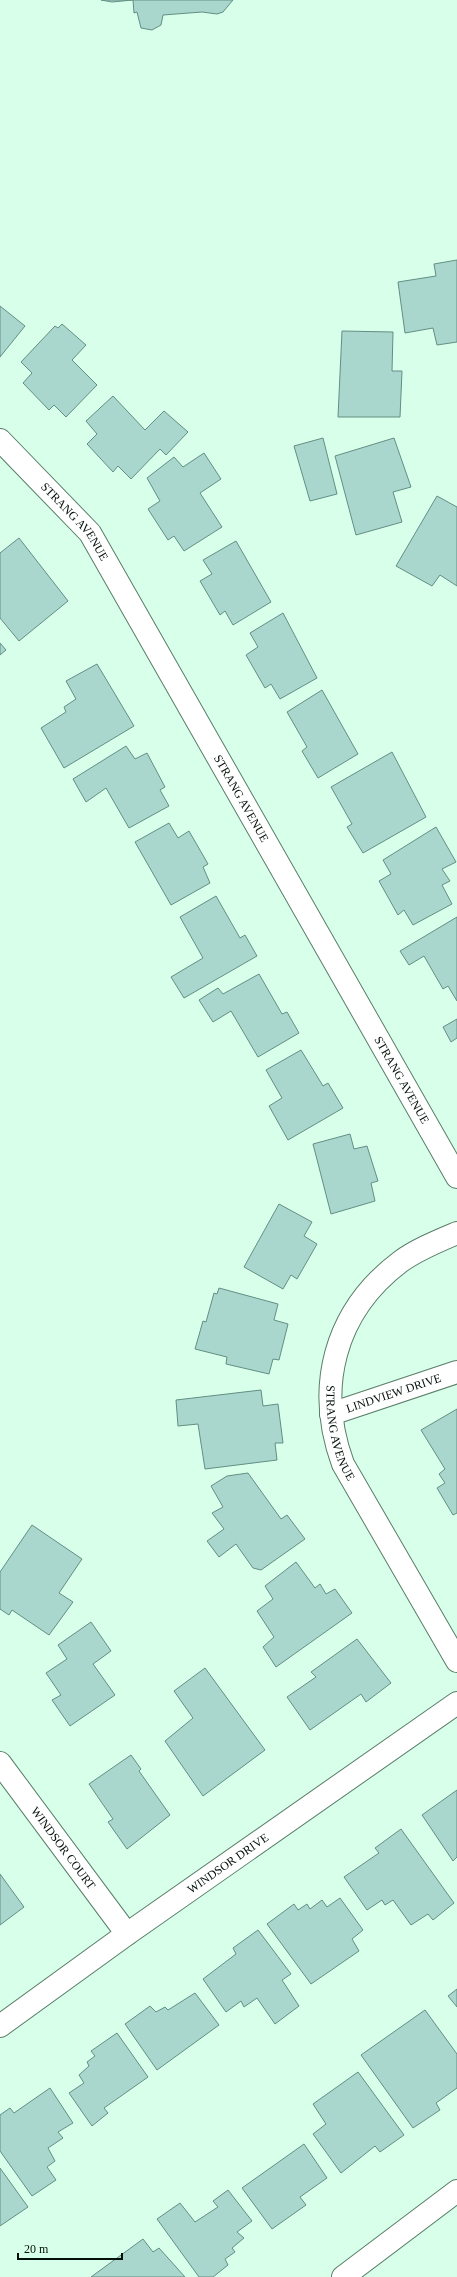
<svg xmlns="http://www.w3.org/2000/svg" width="457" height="2277" font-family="'Times New Roman',serif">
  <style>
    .building { fill: #aad7cd; stroke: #638e85 }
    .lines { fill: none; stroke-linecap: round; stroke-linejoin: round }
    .minor-casing { stroke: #5a7d6a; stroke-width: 24 }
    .minor { stroke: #fff; stroke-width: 22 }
    .labels { text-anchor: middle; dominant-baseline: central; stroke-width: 3; stroke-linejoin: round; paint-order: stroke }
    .street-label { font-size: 12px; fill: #030f09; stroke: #d8ffe9 }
  </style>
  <rect width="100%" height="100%" fill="#d8ffe9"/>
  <!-- building -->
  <g class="building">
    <polygon points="101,0 133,0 112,2"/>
    <polygon points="133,0 233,0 223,12 217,14 202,12 163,15 161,25 152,30 141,28 137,12 134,13"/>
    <polygon points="457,260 457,342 437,345 433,328 405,333 398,282 436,276 434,264"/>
    <polygon points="0,306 25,326 0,357"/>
    <polygon points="62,324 86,345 72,360 97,385 66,417 54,405 49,410 23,383 32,373 21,362 55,326 58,328"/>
    <polygon points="342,331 393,332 392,371 402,371 400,417 338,417"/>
    <polygon points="113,396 145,430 164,411 188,432 166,455 160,449 131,479 118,466 113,472 87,444 97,434 86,421"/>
    <polygon points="323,438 337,494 310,501 294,446"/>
    <polygon points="394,438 411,487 393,492 402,522 356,535 335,456"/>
    <polygon points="204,453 221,479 200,493 222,527 184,551 174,536 168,540 148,509 160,501 147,478 174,457 183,467"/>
    <polygon points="437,496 457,507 457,586 440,575 432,586 396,566"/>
    <polygon points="19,538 68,601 19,641 0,618 0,553"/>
    <polygon points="236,541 271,602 233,625 225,611 220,615 200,581 212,574 203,560"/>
    <polygon points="283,613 317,678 280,699 271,684 265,688 246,655 258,647 250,633"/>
    <polygon points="0,643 6,650 0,655"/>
    <polygon points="97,664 134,726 64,768 41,728 66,712 64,707 76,699 66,681"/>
    <polygon points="322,690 358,754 318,778 302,751 307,747 287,712"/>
    <polygon points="126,746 135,759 147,753 165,787 160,790 169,806 129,828 106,788 86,802 73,779"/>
    <polygon points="392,752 426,817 363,853 347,827 352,824 331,787"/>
    <polygon points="169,823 178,838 189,831 208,864 203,867 210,883 171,905 135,842"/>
    <polygon points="436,827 456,862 442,869 450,881 442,885 452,904 413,925 404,910 398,915 379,881 391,874 383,860"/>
    <polygon points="216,896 240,938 245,935 257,956 184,998 171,977 203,958 180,917"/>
    <polygon points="457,917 457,1001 448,986 443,989 424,956 409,965 400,951"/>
    <polygon points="259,974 282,1014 287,1012 299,1033 258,1057 231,1011 213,1022 199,1000 218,988 223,994"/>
    <polygon points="457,1019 457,1038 451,1042 443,1027"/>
    <polygon points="301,1050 323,1086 328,1083 343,1108 288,1140 269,1106 282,1098 266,1070"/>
    <polygon points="350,1134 354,1149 367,1146 378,1181 371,1183 375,1201 331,1214 313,1144"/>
    <polygon points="279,1204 312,1222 304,1236 317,1244 297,1279 291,1275 283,1289 244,1267"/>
    <polygon points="219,1288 278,1304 274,1320 288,1324 279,1360 273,1359 269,1374 226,1364 227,1357 195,1349 203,1321 206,1322 214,1293 217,1294"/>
    <polygon points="261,1390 263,1406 278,1404 283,1443 275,1443 277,1460 205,1469 198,1424 178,1426 176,1400"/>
    <polygon points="457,1409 457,1513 453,1515 437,1488 445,1483 439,1474 445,1469 421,1430"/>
    <polygon points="248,1473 281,1519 287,1515 305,1539 261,1570 253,1568 236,1544 219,1557 207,1541 224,1529 212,1513 223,1507 211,1486 227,1476"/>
    <polygon points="32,1525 82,1559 59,1593 73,1602 49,1635 12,1610 9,1615 0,1609 0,1572"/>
    <polygon points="296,1562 315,1588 320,1584 326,1594 335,1589 352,1613 276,1667 263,1647 274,1637 257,1611 273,1599 265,1586"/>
    <polygon points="91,1622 111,1651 93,1664 115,1695 70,1726 52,1700 61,1695 46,1673 67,1659 58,1645"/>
    <polygon points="357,1639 391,1683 366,1702 361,1694 310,1730 287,1697 316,1677 311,1672"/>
    <polygon points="205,1668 265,1750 203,1796 165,1741 193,1718 174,1691"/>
    <polygon points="131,1755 141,1769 139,1771 170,1815 127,1849 108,1822 113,1819 89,1784"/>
    <polygon points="457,1790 457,1857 453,1861 422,1815"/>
    <polygon points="401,1829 454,1903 433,1920 428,1914 411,1925 393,1900 385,1905 382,1900 367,1910 344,1877 379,1853 375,1848"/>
    <polygon points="0,1874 24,1907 0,1925"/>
    <polygon points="340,1898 363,1930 352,1939 359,1951 311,1984 267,1924 294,1904 298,1910 307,1904 310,1909 322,1900 327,1907"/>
    <polygon points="258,1930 291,1974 282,1980 299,2006 275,2024 257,1998 244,2007 241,2001 226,2012 203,1979 236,1954 233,1948"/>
    <polygon points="457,1989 457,2007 448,1996"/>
    <polygon points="195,1993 219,2025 157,2070 125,2024 150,2006 156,2012 165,2007 168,2010"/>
    <polygon points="425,2010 457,2054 457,2088 436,2103 440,2110 413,2128 361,2055"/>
    <polygon points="117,2033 148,2077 104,2108 108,2113 92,2126 69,2093 84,2083 79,2075 89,2066 87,2062 95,2056 91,2051"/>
    <polygon points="358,2072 404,2135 380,2152 375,2146 341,2173 313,2134 326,2124 313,2104"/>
    <polygon points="50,2088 73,2123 58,2132 63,2138 48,2148 55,2161 47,2167 56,2180 32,2196 0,2151 0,2115 10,2108 14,2113"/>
    <polygon points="304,2144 327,2178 300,2197 306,2205 272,2229 242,2188"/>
    <polygon points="0,2168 28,2207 0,2226"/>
    <polygon points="228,2190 252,2221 237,2232 244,2238 232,2248 235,2252 225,2259 228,2265 213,2277 199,2277 157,2219 180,2203 195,2222 218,2207 213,2201"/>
    <polygon points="143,2239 153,2252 159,2248 185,2277 91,2277"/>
  </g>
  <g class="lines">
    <!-- minor casing -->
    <g class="minor-casing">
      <g id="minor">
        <path id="s1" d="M0,440L90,533L457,1177"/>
        <path id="s2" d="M457,1233C438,1241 416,1250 400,1262C334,1312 315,1388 343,1464L457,1661"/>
        <path id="s3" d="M331,1414L457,1372"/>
        <path id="s4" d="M0,1763L127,1934"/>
        <path id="s5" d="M0,2026L127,1934L457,1703"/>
        <polyline points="343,2277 457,2191"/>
      </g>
    </g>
    <!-- minor -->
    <use href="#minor" class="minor"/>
  </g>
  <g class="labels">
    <!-- street labels -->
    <g class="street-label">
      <text stroke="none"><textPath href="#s1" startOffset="111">STRANG AVENUE</textPath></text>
      <text stroke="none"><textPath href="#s1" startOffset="435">STRANG AVENUE</textPath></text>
      <text stroke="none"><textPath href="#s1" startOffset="759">STRANG AVENUE</textPath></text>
      <text stroke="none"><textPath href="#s3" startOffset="66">LINDVIEW DRIVE</textPath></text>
      <text stroke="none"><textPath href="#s2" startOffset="259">STRANG AVENUE</textPath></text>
      <text stroke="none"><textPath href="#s4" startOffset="106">WINDSOR COURT</textPath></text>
      <text stroke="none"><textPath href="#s5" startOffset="280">WINDSOR DRIVE</textPath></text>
    </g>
  </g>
  <!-- scale -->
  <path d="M18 2253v6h104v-6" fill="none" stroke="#030f09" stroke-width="2"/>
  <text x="24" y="2253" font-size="12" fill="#030f09" stroke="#d8ffe9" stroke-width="3" paint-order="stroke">20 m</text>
</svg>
